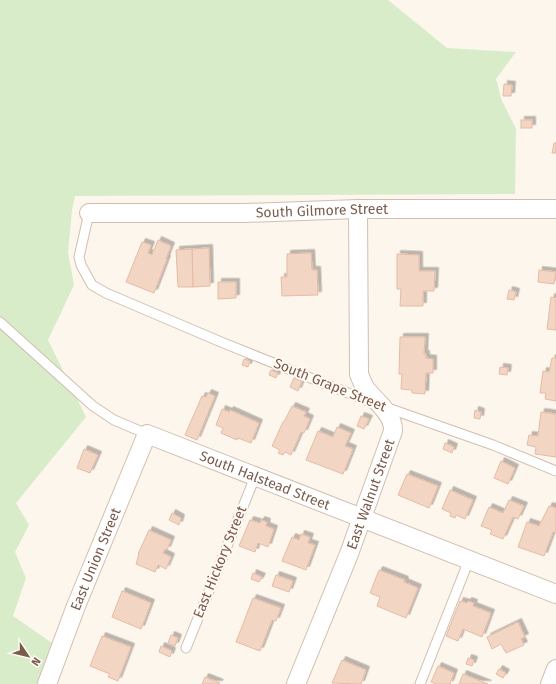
<svg xmlns="http://www.w3.org/2000/svg" width="556" height="684" font-family="'Fira Sans',sans-serif">
  <style>
    .green { fill: #d8ecc9 }
    .building { fill: #f3d5c3; stroke: #e6bba3; filter: url(#shadow) }
    .lines { fill: none; stroke-linecap: round; stroke-linejoin: round }
    .lane-casing { stroke: #d1beb0; stroke-width: 11 }
    .street-casing { stroke: #d1beb0; stroke-width: 20 }
    .lane { stroke: #fff; stroke-width: 9 }
    .street { stroke: #fff; stroke-width: 18 }
    .labels { text-anchor: middle; dominant-baseline: central; stroke-width: 4; stroke-linejoin: round; paint-order: stroke }
    .street-label { font-size: 14px; fill: #7a5c4d; stroke: #fffaf3 }
  </style>
  <defs>
    <filter id="shadow"><feDropShadow dx="3.5" dy="-3.5" stdDeviation="0" flood-color="#0004"/></filter>
  </defs>
  <rect width="100%" height="100%" fill="#fdf6ec"/>
  <!-- green -->
  <polygon class="green" points="0,0 388,0 447,48 516,52 496,79 502,101 516,129 515,194 75,196 72,210 68,252 74,285 48,340 86,417 16,503 29,525 15,552 26,578 13,616 55,645 40,684 0,684"/>
  <!-- building -->
  <g class="building">
    <polygon points="504,84 512,85 511,96 503,96"/>
    <rect x="521" y="120" width="11" height="8"/>
    <polygon points="554,143 556,143 556,153 552,153"/>
    <polygon points="158,240 171,246 166,259 167,259 154,293 126,282 142,242 151,245 148,253 152,255"/>
    <polygon points="209,248 210,286 193,287 192,249"/>
    <polygon points="192,249 193,287 178,287 176,250"/>
    <polygon points="311,253 312,270 317,270 318,295 282,296 281,277 287,277 287,254"/>
    <polygon points="397,254 419,255 419,271 435,271 434,291 423,291 423,306 400,306 401,289 397,289"/>
    <polygon points="539,270 556,272 554,284 538,282"/>
    <polygon points="218,282 236,282 236,298 218,299"/>
    <polygon points="509,290 516,292 514,300 507,299"/>
    <polygon points="551,297 556,298 556,330 547,329"/>
    <polygon points="400,337 425,337 424,354 426,354 426,358 433,359 433,373 426,373 425,394 412,393 412,390 401,389 402,374 399,374"/>
    <polygon points="552,358 556,358 556,401 545,399 546,393 540,393 543,371 549,372"/>
    <polygon points="244,359 250,361 248,367 242,365"/>
    <polygon points="500,367 508,368 507,375 499,374"/>
    <polygon points="271,370 278,373 276,378 269,375"/>
    <polygon points="294,378 302,381 298,391 290,387"/>
    <polygon points="208,393 215,396 197,440 185,435 202,396 206,397"/>
    <polygon points="292,406 306,412 304,416 310,419 304,433 301,432 291,455 285,452 283,455 278,453 280,450 272,446 283,422 284,422"/>
    <polygon points="222,409 229,412 230,410 259,423 251,443 238,438 237,440 221,433 223,428 216,425"/>
    <polygon points="475,410 481,412 480,419 474,418"/>
    <polygon points="541,412 556,414 556,457 535,454 536,447 527,445 529,435 538,436"/>
    <polygon points="361,416 369,419 364,429 357,426"/>
    <polygon points="337,427 351,433 345,446 353,449 343,474 306,460 318,431 333,437"/>
    <polygon points="445,443 454,447 452,453 443,449"/>
    <polygon points="84,449 98,455 90,473 77,468"/>
    <polygon points="501,461 515,468 508,484 494,478"/>
    <polygon points="407,474 438,486 429,508 398,495"/>
    <polygon points="450,490 473,500 465,519 456,515 455,518 450,516 451,513 442,509"/>
    <polygon points="509,500 524,506 518,519 513,517 503,539 490,534 492,530 481,526 489,507 503,513"/>
    <polygon points="549,506 556,508 556,533 553,532 544,556 518,547 527,522 539,526"/>
    <polygon points="172,513 181,518 179,525 169,520"/>
    <polygon points="250,520 260,523 261,520 267,522 266,526 274,529 268,547 258,543 255,552 239,546"/>
    <polygon points="149,530 171,540 167,550 165,549 163,553 171,557 166,569 158,565 155,572 136,564 139,554 138,554"/>
    <polygon points="301,534 310,537 308,543 315,545 306,570 282,561 292,537 299,540"/>
    <polygon points="379,570 405,580 404,582 418,588 406,618 377,606 380,597 370,593"/>
    <polygon points="253,573 262,577 259,582 251,579"/>
    <polygon points="276,575 293,581 289,592 272,586"/>
    <polygon points="122,591 151,603 141,629 112,617"/>
    <polygon points="253,598 281,608 276,621 272,620 260,651 236,642"/>
    <polygon points="460,601 467,603 468,601 474,603 473,606 491,613 482,637 463,629 458,641 446,636"/>
    <polygon points="518,622 525,637 521,639 524,645 506,653 501,644 492,649 487,637"/>
    <polygon points="171,635 178,638 175,646 168,643"/>
    <polygon points="102,636 131,647 118,681 108,677 110,674 90,666"/>
    <polygon points="161,646 172,651 170,657 159,652"/>
    <polygon points="468,658 474,660 472,666 466,664"/>
    <polygon points="342,660 366,670 361,684 332,683"/>
    <polygon points="438,666 454,673 450,684 436,684 431,682"/>
    <polygon points="499,669 506,673 503,678 496,674"/>
    <polygon points="463,674 488,684 459,684"/>
    <polygon points="205,677 220,683 219,684 202,684"/>
  </g>
  <g class="lines">
    <!-- lane casing -->
    <g class="lane-casing">
      <g id="lane">
        <polyline points="89,213 79,257 81,265 92,285 106,293 221,342 373,403"/>
        <polyline points="0,322 93,406 114,420 147,434"/>
        <polyline points="385,407 493,445 556,471"/>
        <polyline points="186,648 255,477"/>
        <polyline points="420,684 469,560"/>
      </g>
    </g>
    <!-- street casing -->
    <g class="street-casing">
      <g id="street">
        <path id="s1" d="M89,213H245L358,209H556"/>
        <path id="s2" d="M47,684L76,606L147,434L556,594"/>
        <path id="s3" d="M296,684L349,554L393,431C394,414 376,402 366,389C363,385 361,379 359,374L358,209"/>
        <polyline points="550,684 556,669"/>
      </g>
    </g>
    <!-- lane -->
    <use href="#lane" class="lane"/>
    <!-- street -->
    <use href="#street" class="street"/>
  </g>
  <g class="labels">
    <!-- street labels -->
    <g class="street-label">
      <text stroke="none"><textPath href="#s1" startOffset="233">South Gilmore Street</textPath></text>
      <text transform="translate(330 385) rotate(22)">South Grape Street</text>
      <text stroke="none"><textPath href="#s2" startOffset="396">South Halstead Street</textPath></text>
      <text stroke="none"><textPath href="#s3" startOffset="204">East Walnut Street</textPath></text>
      <text stroke="none"><textPath href="#s2" startOffset="134">East Union Street</textPath></text>
      <text transform="translate(220 562) rotate(-68)">East Hickory Street</text>
    </g>
  </g>
  <!-- north arrow -->
  <g transform="translate(28 656) rotate(125)" stroke="#fffaf3" stroke-width="3" paint-order="stroke">
  <path d="M0-3L7 15L0 10L-7 15Z" fill="#7a5c4d"/>
  <text y="-6" font-size="11" font-weight="bold" text-anchor="middle" fill="#7a5c4d">N</text>
  </g>
</svg>
